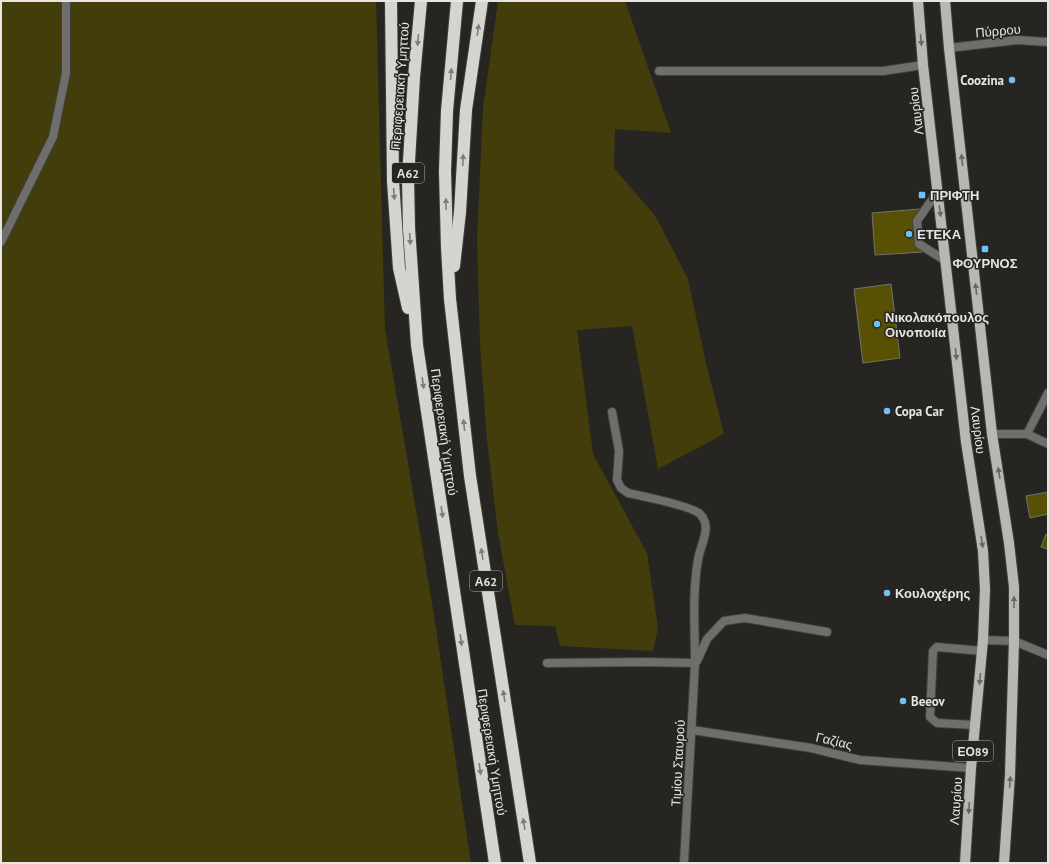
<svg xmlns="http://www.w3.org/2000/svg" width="1049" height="864" font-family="'PT Sans',sans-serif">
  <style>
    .green { fill: #423d0a }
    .building { fill: #585103; stroke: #73736e }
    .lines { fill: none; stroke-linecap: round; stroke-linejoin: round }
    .service-casing { stroke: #41403c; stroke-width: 10 }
    .minor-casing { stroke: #41403c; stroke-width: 10 }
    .tertiary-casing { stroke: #41403c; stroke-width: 10 }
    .primary-casing { stroke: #41403c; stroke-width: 12 }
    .motorway-casing { stroke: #41403c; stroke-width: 14 }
    .service { stroke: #6e6e6c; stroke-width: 8 }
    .minor { stroke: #6e6e6c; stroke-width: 8 }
    .tertiary { stroke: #6e6e6c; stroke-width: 8 }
    .primary { stroke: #b7b7b3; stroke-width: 10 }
    .motorway { stroke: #d5d4cf; stroke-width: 12 }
    .oneway { fill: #7e7c78 }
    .oneway2 { fill: #676763 }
    .poi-dot { fill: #72c1f5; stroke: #262521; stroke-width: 1.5 }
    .labels { text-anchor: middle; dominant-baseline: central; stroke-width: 3; stroke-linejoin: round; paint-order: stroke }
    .shield { fill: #262521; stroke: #acaba8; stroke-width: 1 }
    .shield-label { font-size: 12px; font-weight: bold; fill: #e5e5e2 }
    .street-label { font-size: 13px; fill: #e5e5e2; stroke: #262521 }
    .poi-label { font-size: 13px; font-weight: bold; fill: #e5e5e2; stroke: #262521; text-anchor: start }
  </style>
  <rect width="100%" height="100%" fill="#262521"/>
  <!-- green -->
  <g class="green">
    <polygon points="1,1 376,1 385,329 433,609 471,863 1,863"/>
    <polygon points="498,1 625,1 671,133 615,129 614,168 656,217 688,279 706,363 724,434 658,469 632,326 577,330 593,454 647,553 658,628 653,651 560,646 555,626 515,625 498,533 487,440 480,345 477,239 483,108"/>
  </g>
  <!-- building -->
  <g class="building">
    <polygon points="920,209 923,252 875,255 872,213"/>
    <polygon points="891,284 900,358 863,363 854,289"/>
    <polygon points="1048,492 1048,514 1030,518 1026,496"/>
    <polygon points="1046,534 1048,535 1048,549 1041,547"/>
  </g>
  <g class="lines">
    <!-- service casing -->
    <g class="service-casing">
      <g id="service">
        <polyline points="659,71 883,71 923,65"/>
        <polyline points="938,191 917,221 919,244 946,261"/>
        <polyline points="1,242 53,137 66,73 66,1"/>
        <path d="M612,412L619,451L617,480L621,488L628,493C642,496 692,506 700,514C713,527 700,545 698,560C692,594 695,629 695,663"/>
        <polyline points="697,661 707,639 724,621 745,618 827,632"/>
        <polyline points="547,663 645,662 695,663"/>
        <polyline points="975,725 937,723 930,717 933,651 937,647 982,651"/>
      </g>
    </g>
    <!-- minor casing -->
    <g class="minor-casing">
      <g id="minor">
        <polyline points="949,48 1017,40 1048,42"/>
        <polyline points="992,434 1027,434 1048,393"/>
        <polyline points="1027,434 1048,444"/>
        <polyline points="692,730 811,748 860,760 971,768"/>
        <polyline points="684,863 695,663"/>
      </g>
    </g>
    <!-- tertiary casing -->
    <g class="tertiary-casing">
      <polyline id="tertiary" points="983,640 1014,641 1048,655"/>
    </g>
    <!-- primary casing -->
    <g class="primary-casing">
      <g id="primary">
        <polyline points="918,1 923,65 966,442 983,551 985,589 983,640 971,768 965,863"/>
        <polyline points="945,1 949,48 992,434 1009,543 1014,587 1014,641 1010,775 1004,863"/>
      </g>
    </g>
    <!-- motorway casing -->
    <g class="motorway-casing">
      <g id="motorway">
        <polyline points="391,1 393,181 399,268 408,308"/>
        <polyline points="421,1 414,77 408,178 409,228 417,345 495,863"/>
        <polyline points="457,1 447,111 445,171 447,247 450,299 470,476 530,863"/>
        <polyline points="454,266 460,212 466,110 482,1"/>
      </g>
    </g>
    <!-- service -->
    <use href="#service" class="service"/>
    <!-- minor -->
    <use href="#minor" class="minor"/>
    <!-- tertiary -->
    <use href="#tertiary" class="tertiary"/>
    <!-- primary -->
    <use href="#primary" class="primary"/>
    <!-- motorway -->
    <use href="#motorway" class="motorway"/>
  </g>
  <!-- one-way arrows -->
  <defs><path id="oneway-solid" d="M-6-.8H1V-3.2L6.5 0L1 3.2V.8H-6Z"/></defs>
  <g class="oneway">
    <use href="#oneway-solid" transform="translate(478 30) rotate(-82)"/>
    <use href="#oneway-solid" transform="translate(418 40) rotate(95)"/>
    <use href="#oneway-solid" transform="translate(451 74) rotate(-85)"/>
    <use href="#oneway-solid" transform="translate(463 160) rotate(-87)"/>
    <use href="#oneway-solid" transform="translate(394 194) rotate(86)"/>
    <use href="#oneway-solid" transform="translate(446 204) rotate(-91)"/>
    <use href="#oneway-solid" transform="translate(410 239) rotate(86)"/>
    <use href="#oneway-solid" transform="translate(423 383) rotate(82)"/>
    <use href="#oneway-solid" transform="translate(464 425) rotate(-96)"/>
    <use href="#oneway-solid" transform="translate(442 512) rotate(82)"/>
    <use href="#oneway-solid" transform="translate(482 554) rotate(-99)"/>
    <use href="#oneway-solid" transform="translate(461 640) rotate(82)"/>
    <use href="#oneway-solid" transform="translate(504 696) rotate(-99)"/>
    <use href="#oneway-solid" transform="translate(480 769) rotate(82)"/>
    <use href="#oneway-solid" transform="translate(524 824) rotate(-99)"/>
  </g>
  <g class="oneway2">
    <use href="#oneway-solid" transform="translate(921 40) rotate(85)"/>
    <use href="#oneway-solid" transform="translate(962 160) rotate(-96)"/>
    <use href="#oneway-solid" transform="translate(940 211) rotate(83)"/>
    <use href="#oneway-solid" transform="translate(976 289) rotate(-96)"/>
    <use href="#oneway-solid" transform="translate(956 354) rotate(84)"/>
    <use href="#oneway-solid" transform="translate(999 473) rotate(-99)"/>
    <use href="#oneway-solid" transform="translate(982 542) rotate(81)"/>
    <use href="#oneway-solid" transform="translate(1014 602) rotate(-90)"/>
    <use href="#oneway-solid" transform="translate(980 679) rotate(95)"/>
    <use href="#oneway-solid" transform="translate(1010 782) rotate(-86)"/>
    <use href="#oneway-solid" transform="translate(969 808) rotate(94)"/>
  </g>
  <!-- markers -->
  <g class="poi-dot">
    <circle cx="1012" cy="80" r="4"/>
    <rect x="918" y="191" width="8" height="8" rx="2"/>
    <circle cx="909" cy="234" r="4"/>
    <rect x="981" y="245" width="8" height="8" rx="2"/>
    <circle cx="877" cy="324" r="4"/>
    <circle cx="887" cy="411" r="4"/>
    <circle cx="887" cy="593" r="4"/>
    <circle cx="903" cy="701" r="4"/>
  </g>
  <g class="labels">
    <!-- shield labels -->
    <g class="shield">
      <rect x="392" y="163" width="32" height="20" rx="3"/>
      <rect x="470" y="571" width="32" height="20" rx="3"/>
      <rect x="953" y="741" width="40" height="20" rx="3"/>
    </g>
    <g class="shield-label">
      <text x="408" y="173">Α62</text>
      <text x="486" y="581">Α62</text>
      <text x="973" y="751">ΕΟ89</text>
    </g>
    <!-- street labels -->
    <g class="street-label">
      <text transform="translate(998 31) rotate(-5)">Πύρρου</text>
      <text transform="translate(400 86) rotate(-86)">Περιφερειακή Υμηττού</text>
      <text transform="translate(916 111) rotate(-97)">Λαυρίου</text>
      <text transform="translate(978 430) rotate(83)">Λαυρίου</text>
      <text transform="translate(444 432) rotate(82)">Περιφερειακή Υμηττού</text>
      <text transform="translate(834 741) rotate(13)">Γαζίας</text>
      <text transform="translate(492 752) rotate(81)">Περιφερειακή Υμηττού</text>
      <text transform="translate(678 763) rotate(-87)">Τιμίου Σταυρού</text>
      <text transform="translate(956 801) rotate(-86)">Λαυρίου</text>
    </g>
    <!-- poi labels -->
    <g class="poi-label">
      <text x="1004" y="80" text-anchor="end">Coozina</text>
      <text x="930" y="195">ΠΡΙΦΤΗ</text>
      <text x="917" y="234">ΕΤΕΚΑ</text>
      <text x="985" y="263" text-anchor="middle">ΦΟΥΡΝΟΣ</text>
      <text x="885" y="317">Νικολακόπουλος<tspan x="885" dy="15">Οινοποιία</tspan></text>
      <text x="895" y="411">Copa Car</text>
      <text x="895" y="593">Κουλοχέρης</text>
      <text x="911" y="701">Beeov</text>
    </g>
  </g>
  <!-- border -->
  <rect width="1049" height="864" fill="none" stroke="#e5e5e2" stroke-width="4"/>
</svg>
